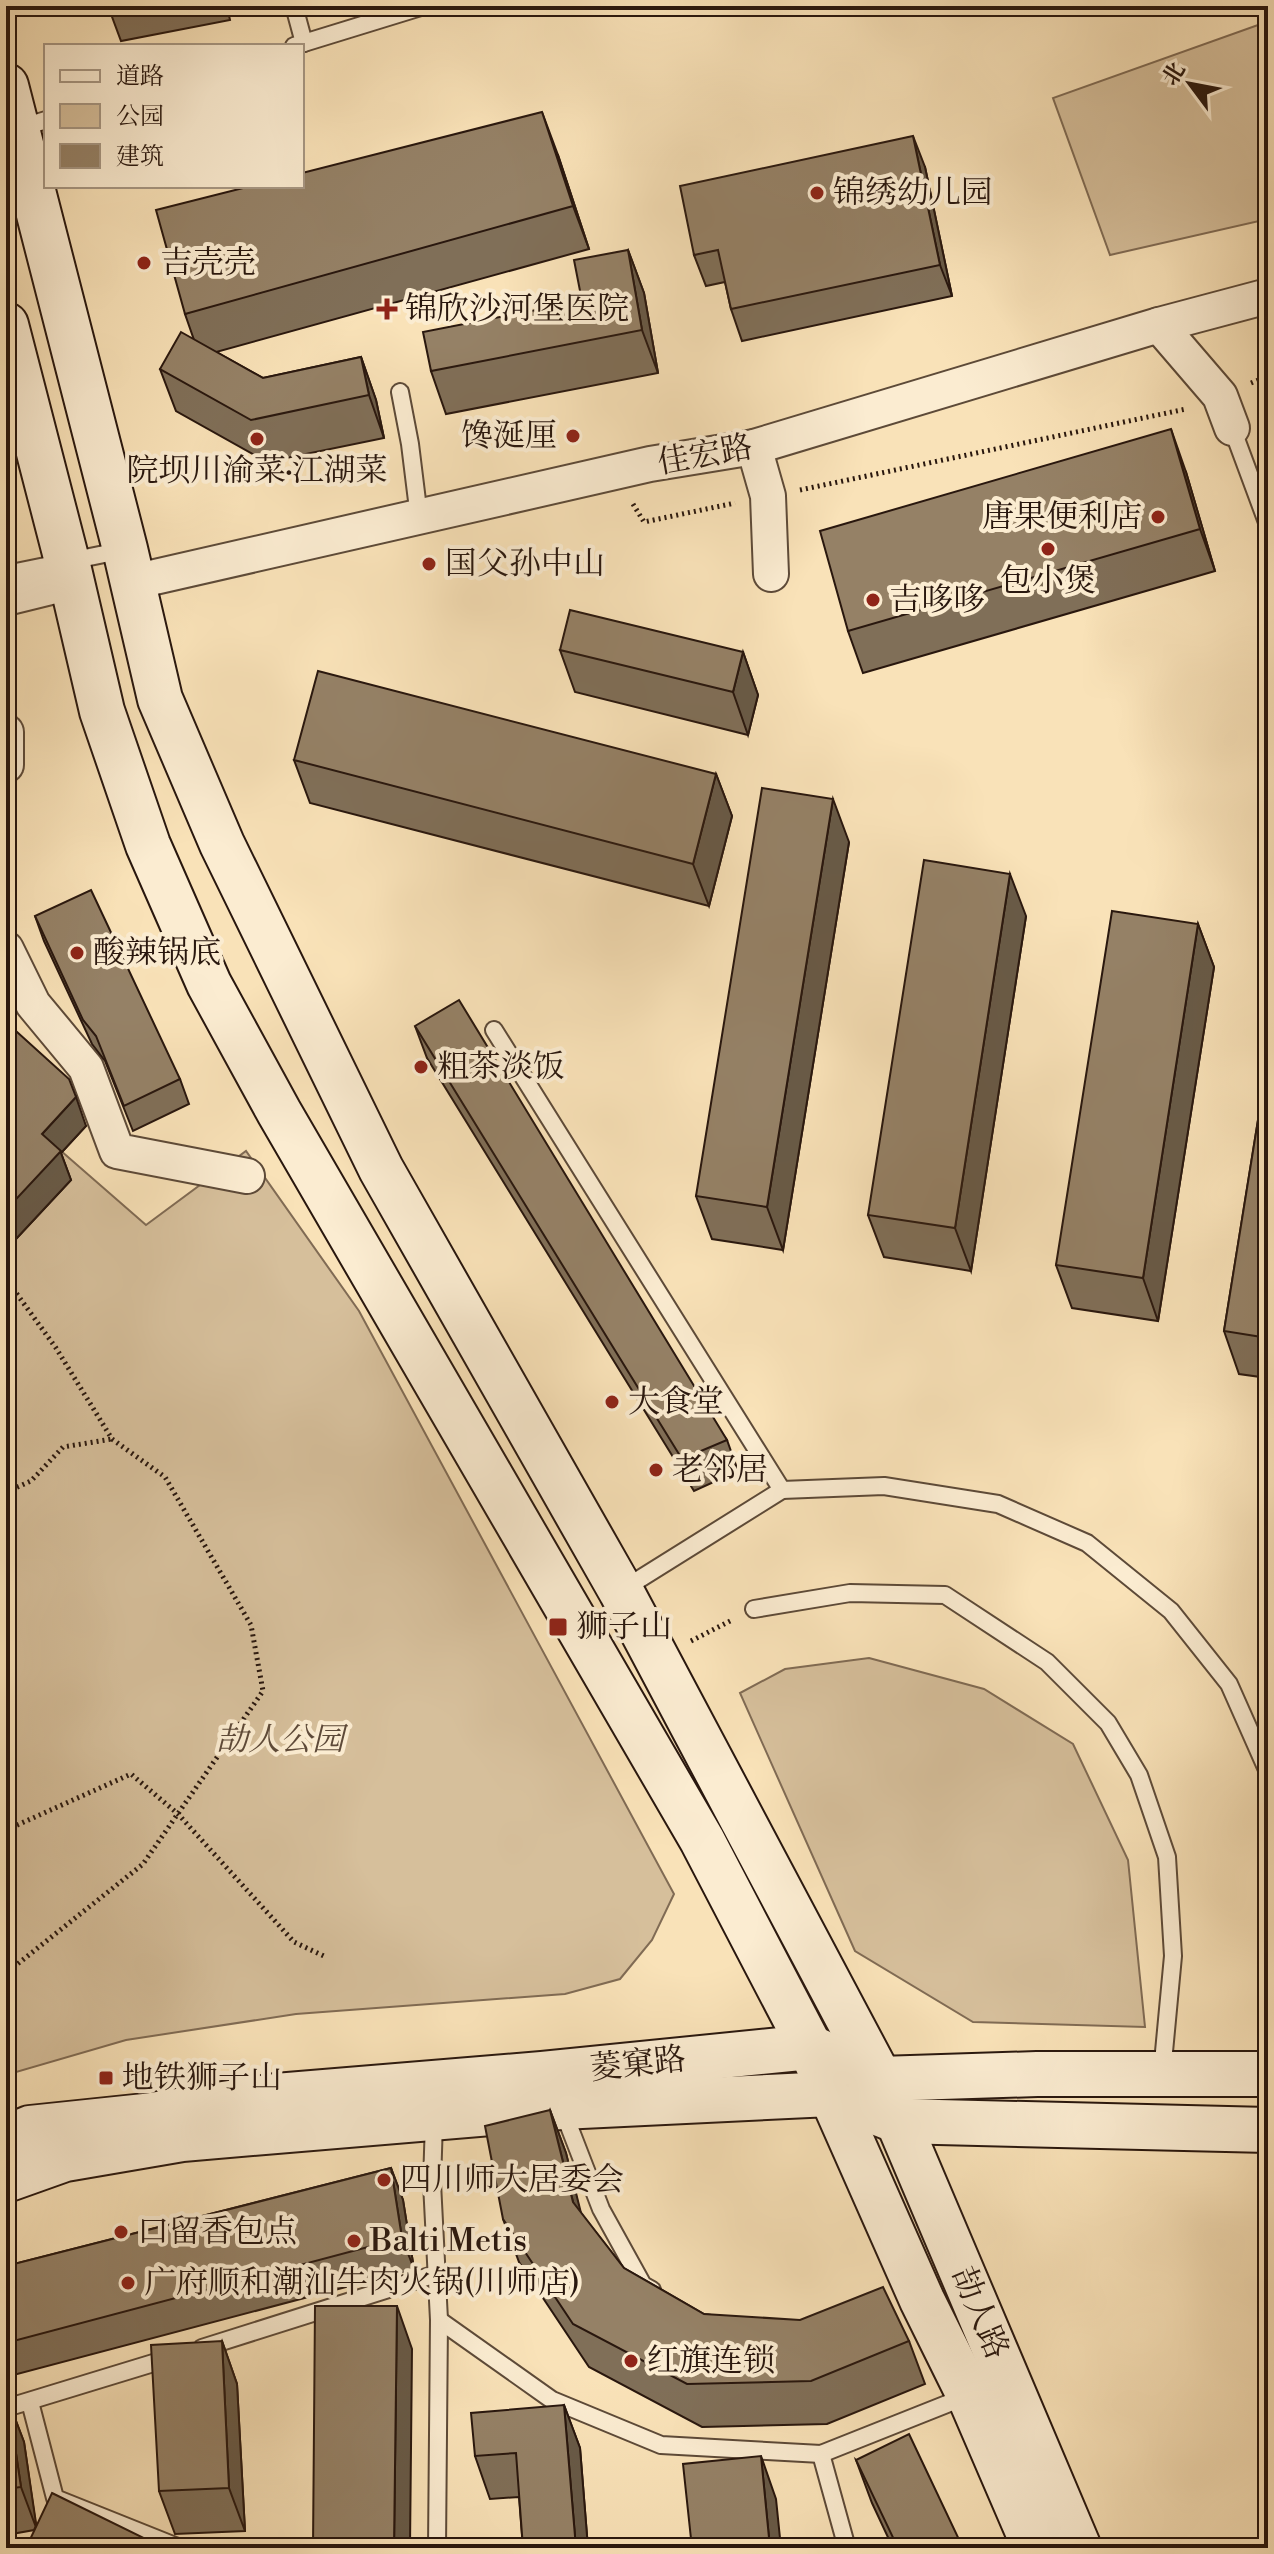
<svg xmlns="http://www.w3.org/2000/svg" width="1274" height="2554" font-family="'Libre Bodoni','Noto Serif SC',serif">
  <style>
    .green { fill: #d6bf9b; stroke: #806b54; stroke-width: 2 }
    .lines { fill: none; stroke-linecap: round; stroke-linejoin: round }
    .lane-casing { stroke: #5d4a38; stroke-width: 20 }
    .street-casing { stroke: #5d4a38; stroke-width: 38 }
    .secondary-casing { stroke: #29170e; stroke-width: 48 }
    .path { stroke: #29170e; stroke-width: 5; stroke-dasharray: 2 4; stroke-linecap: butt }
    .lane { stroke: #fbecd1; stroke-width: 16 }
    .street { stroke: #fbecd1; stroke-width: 34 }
    .secondary { stroke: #fbecd1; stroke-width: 44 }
    .wall { fill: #806f58; stroke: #29170e; stroke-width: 2 }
    .shaded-wall { fill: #685a47; stroke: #29170e; stroke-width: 2 }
    .building { fill: #958166; stroke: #29170e; stroke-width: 2 }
    .poi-dot { fill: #8f2418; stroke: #fbecd1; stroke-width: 3 }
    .labels { text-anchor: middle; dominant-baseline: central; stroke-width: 8; stroke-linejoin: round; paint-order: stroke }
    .poi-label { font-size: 32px; fill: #29170e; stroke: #fbecd1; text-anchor: start }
    .street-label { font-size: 32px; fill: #29170e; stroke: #fbecd1 }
    .park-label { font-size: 32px; font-style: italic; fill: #5d4938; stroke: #fbecd1 }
  </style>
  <rect width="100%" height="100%" fill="#f9e2b8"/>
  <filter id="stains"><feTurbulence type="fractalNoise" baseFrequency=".0025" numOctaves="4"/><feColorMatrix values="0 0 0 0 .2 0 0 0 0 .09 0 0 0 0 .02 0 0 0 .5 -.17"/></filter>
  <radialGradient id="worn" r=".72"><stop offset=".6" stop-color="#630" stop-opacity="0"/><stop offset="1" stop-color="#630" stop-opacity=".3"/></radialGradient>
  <!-- green -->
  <g class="green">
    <polygon points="1258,25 1268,43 1268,219 1110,255 1053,98"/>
    <polygon points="6,1103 146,1225 246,1151 359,1311 674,1894 652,1940 620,1979 565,1994 296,2014 126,2040 6,2075"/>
    <polygon points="869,1658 984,1689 1073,1744 1128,1860 1145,2027 973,2022 855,1951 740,1693 785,1669"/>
  </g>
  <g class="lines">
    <!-- lane casing -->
    <g class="lane-casing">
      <g id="lane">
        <polyline points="294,6 304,43"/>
        <polyline points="294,46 424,6"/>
        <polyline points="17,129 46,120"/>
        <polyline points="400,392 410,444 419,517"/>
        <polyline points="1232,428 1268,525"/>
        <polyline points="6,574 124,550"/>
        <polyline points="494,1030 782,1490 622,1590"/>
        <polyline points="782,1490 884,1486 998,1504 1087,1543 1171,1611 1229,1684 1268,1772"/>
        <polyline points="754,1609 850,1593 945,1595 1047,1662 1108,1723 1139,1775 1167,1857 1173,1956 1162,2073"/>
        <polyline points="562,2108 601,2209 643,2285 652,2290"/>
        <polyline points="434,2121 432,2183 439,2320 437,2548"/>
        <polyline points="439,2320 552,2400 661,2445 821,2454 967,2396"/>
        <polyline points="202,2348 436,2274"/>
        <polyline points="30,2402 55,2498 180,2548"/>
        <polyline points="6,2408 173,2357"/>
        <polyline points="821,2454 847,2548"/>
      </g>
    </g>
    <!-- street casing -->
    <g class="street-casing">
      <g id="street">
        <polyline points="1159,325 1220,396 1232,428"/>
        <polyline points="754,447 768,496 771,574"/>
        <polyline points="133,582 650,464 754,447 1159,325 1268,296"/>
        <polyline points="6,598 71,582"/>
        <polyline points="6,732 6,765"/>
        <polyline points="6,949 33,1004 86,1068 117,1151 247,1176"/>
      </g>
    </g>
    <!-- secondary casing -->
    <g class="secondary-casing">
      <g id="secondary">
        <polyline points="6,86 125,549 160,699 222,844 381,1169 621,1591 880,2079 1079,2548"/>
        <polyline points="6,325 67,561 102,711 148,845 209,984 279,1112 702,1840 810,2047 922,2300 969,2395 1035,2548"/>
        <polyline points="6,2138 30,2128 145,2116 276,2096 542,2074 810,2047 880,2079 1037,2074 1268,2074"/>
        <polyline points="6,2180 65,2159 182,2139 561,2107 830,2094 898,2121 1268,2130"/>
      </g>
    </g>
    <!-- path -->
    <g class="path">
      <polyline points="1251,383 1268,376"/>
      <polyline points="800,490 1186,409"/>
      <polyline points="633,504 644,522 735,503"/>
      <polyline points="6,1279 56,1348 112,1439 165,1477 251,1625 263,1691 143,1864 15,1966 6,1970"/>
      <polyline points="6,1492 31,1481 63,1447 112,1439"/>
      <polyline points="691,1641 732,1620"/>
      <polyline points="6,1830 131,1774 178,1814 294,1942 326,1957"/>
    </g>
    <!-- lane -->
    <use href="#lane" class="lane"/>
    <!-- street -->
    <use href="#street" class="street"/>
    <!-- secondary -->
    <use href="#secondary" class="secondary"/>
  </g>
  <!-- wall -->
  <g class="wall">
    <polygon points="108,6 227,6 230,20 121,41"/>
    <polygon points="558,155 589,249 216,352 263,378 361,357 376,400 384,438 267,462 176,411 160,369 194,340 185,314"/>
    <polygon points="925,167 952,296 742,341 731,309 725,282 706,286 694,255"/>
    <polygon points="628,250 644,293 658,373 446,414 431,371 582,301"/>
    <polygon points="1186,472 1215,571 863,673 848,631"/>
    <polygon points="560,650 743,652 758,695 748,735 575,692"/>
    <polygon points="294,760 716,774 732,816 709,906 310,803"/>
    <polygon points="849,842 783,1250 712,1239 696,1196"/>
    <polygon points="35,916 180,1079 189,1104 133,1131 105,1061 92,1044 44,941"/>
    <polygon points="1026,916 971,1271 884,1257 868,1215"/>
    <polygon points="1198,924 1214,967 1158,1321 1072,1308 1056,1265"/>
    <polygon points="6,1022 86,1126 61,1153 71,1180 15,1240 6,1231"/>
    <polygon points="415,1026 727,1440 738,1471 694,1491 427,1058"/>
    <polygon points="1268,1058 1268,1378 1239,1374 1224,1331"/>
    <polygon points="550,2110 566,2153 580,2212 624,2268 704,2314 909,2341 925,2384 827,2424 702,2427 589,2367 519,2262 503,2219"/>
    <polygon points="391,2168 403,2200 414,2269 6,2377 6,2266"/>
    <polygon points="222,2341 237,2384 245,2531 175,2534 159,2491"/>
    <polygon points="6,2400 8,2400 24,2442 36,2526 34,2530 6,2535"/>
    <polygon points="564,2405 580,2448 588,2548 523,2548 519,2497 490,2499 475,2456"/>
    <polygon points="856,2460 963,2548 893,2548 872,2503"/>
  </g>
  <!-- shaded-wall -->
  <g class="shaded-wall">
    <polygon points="542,112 558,155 589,249 573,206"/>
    <polygon points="913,136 925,167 952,296 940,265"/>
    <polygon points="628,250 644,293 658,373 642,330"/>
    <polygon points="361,357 376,400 384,438 369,395"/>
    <polygon points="1171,429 1186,472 1215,571 1200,529"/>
    <polygon points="743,652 758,695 748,735 733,692"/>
    <polygon points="716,774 732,816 709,906 693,864"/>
    <polygon points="833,799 849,842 783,1250 767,1207"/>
    <polygon points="1010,874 1026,916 971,1271 955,1228"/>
    <polygon points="1198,924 1214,967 1158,1321 1143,1278"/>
    <polygon points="76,1097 86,1126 61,1153 71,1180 15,1240 6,1214 6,1210 42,1134"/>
    <polygon points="550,2110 566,2153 589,2245 573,2202"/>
    <polygon points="391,2168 403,2200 414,2269 402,2238"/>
    <polygon points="397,2306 412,2349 410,2548 394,2548"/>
    <polygon points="222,2341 237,2384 245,2531 229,2488"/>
    <polygon points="8,2400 24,2442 37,2530 21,2487"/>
    <polygon points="564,2405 580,2448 588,2548 576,2548"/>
    <polygon points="761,2456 776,2499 781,2548 770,2548"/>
  </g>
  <!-- building -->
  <g class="building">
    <polygon points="542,112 573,206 185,314 156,210 251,186 302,186 302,173"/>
    <polygon points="913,136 940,265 731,309 718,250 694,255 680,186"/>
    <polygon points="628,250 642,330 431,371 423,332 582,301 574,260"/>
    <polygon points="181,332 263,378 361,357 369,395 251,420 160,369"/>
    <polygon points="1171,429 1200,529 848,631 820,531"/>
    <polygon points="570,610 743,652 733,692 560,650"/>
    <polygon points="318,671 716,774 693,864 294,760"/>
    <polygon points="762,788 833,799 767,1207 696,1196"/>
    <polygon points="924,860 1010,874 955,1228 868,1215"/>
    <polygon points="91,890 180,1079 124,1106 96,1036 83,1020 35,916"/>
    <polygon points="1112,911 1198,924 1143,1278 1056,1265"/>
    <polygon points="459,1000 727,1440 682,1459 415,1026"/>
    <polygon points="6,1022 69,1079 76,1097 42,1134 61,1151 6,1210"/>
    <polygon points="1268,1058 1268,1338 1224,1331"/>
    <polygon points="550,2110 573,2202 624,2268 704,2314 800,2320 883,2287 909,2341 811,2381 687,2384 573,2324 503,2219 485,2126"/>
    <polygon points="391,2168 402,2238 6,2343 6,2266"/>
    <polygon points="315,2306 397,2306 394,2548 313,2548"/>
    <polygon points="222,2341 229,2488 159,2491 151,2345"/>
    <polygon points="6,2400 8,2400 21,2487 6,2489"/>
    <polygon points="564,2405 576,2548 523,2548 516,2453 475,2456 471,2413"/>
    <polygon points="909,2434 963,2548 898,2548 856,2460"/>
    <polygon points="761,2456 770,2548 692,2548 683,2464"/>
    <polygon points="52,2493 164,2548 26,2548"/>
  </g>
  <!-- markers -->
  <g class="poi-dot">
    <circle cx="817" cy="193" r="8"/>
    <circle cx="144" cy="263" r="8"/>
    <path d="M383 297h8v8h8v8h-8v8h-8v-8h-8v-8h8z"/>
    <circle cx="573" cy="436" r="8"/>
    <circle cx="257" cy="439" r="8"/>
    <circle cx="1158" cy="517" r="8"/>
    <circle cx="1048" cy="549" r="8"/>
    <circle cx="429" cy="564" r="8"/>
    <circle cx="873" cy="600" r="8"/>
    <circle cx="77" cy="953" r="8"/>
    <circle cx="421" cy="1067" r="8"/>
    <circle cx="612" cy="1402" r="8"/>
    <circle cx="656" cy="1470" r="8"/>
    <rect x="548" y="1617" width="20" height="20" rx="4"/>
    <rect x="98" y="2070" width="16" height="16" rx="4"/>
    <circle cx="384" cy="2180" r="8"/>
    <circle cx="121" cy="2232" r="8"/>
    <circle cx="354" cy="2241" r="8"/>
    <circle cx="128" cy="2283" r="8"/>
    <circle cx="631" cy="2361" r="8"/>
  </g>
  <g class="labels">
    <!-- poi labels -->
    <g class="poi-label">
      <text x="833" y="193">锦绣幼儿园</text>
      <text x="160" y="263">吉壳壳</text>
      <text x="405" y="309">锦欣沙河堡医院</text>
      <text x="557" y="436" text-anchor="end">馋涎厘</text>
      <text x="257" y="471" text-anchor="middle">院坝川渝菜·江湖菜</text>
      <text x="1142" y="517" text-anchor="end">唐果便利店</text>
      <text x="445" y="564">国父孙中山</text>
      <text x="1048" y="581" text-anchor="middle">包小煲</text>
      <text x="889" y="600">吉哆哆</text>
      <text x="93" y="953">酸辣锅底</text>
      <text x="437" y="1067">粗茶淡饭</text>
      <text x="628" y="1402">大食堂</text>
      <text x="672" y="1470">老邻居</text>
      <text x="576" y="1627">狮子山</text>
      <text x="122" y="2078">地铁狮子山</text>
      <text x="400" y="2180">四川师大居委会</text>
      <text x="137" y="2232">口留香包点</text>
      <text x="370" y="2241">Balti Metis</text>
      <text x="144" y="2283">广府顺和潮汕牛肉火锅(川师店)</text>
      <text x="647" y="2361">红旗连锁</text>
    </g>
    <!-- street labels -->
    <g class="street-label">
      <text transform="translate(705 455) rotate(-10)">佳宏路</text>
      <text transform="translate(638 2064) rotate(-6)">菱窠路</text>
      <text transform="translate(980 2313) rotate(67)">劼人路</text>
    </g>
    <!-- park labels -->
    <g class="park-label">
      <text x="280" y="1740">劼人公园</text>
    </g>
  </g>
  <!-- margin -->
  <rect width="1274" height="2554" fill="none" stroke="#f9e2b8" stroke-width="32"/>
  <rect x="8" y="8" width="1258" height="2538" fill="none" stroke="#29170e" stroke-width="4"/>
  <rect x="16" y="16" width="1242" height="2522" fill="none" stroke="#29170e" stroke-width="2"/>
  <!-- legend -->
  <rect x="44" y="44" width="260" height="144" fill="#fbecd1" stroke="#a79783" stroke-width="2"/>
  <rect x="60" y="70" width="40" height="12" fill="#fbecd1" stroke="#a79783" stroke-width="2"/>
  <text x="116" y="84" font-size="24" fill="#29170e">道路</text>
  <rect x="60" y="104" width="40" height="24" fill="#d6bf9b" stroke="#a79783" stroke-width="2"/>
  <text x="116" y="124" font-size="24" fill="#29170e">公园</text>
  <rect x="60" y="144" width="40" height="24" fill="#958166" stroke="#a79783" stroke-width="2"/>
  <text x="116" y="164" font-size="24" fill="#29170e">建筑</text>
  <!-- north arrow -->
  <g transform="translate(1190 84) rotate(302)" stroke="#fbecd1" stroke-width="6" paint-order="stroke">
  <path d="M0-6L14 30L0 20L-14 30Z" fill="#29170e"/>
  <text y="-12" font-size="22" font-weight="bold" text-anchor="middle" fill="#29170e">北</text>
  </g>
  <rect width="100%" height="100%" filter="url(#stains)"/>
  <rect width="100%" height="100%" fill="url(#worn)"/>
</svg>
